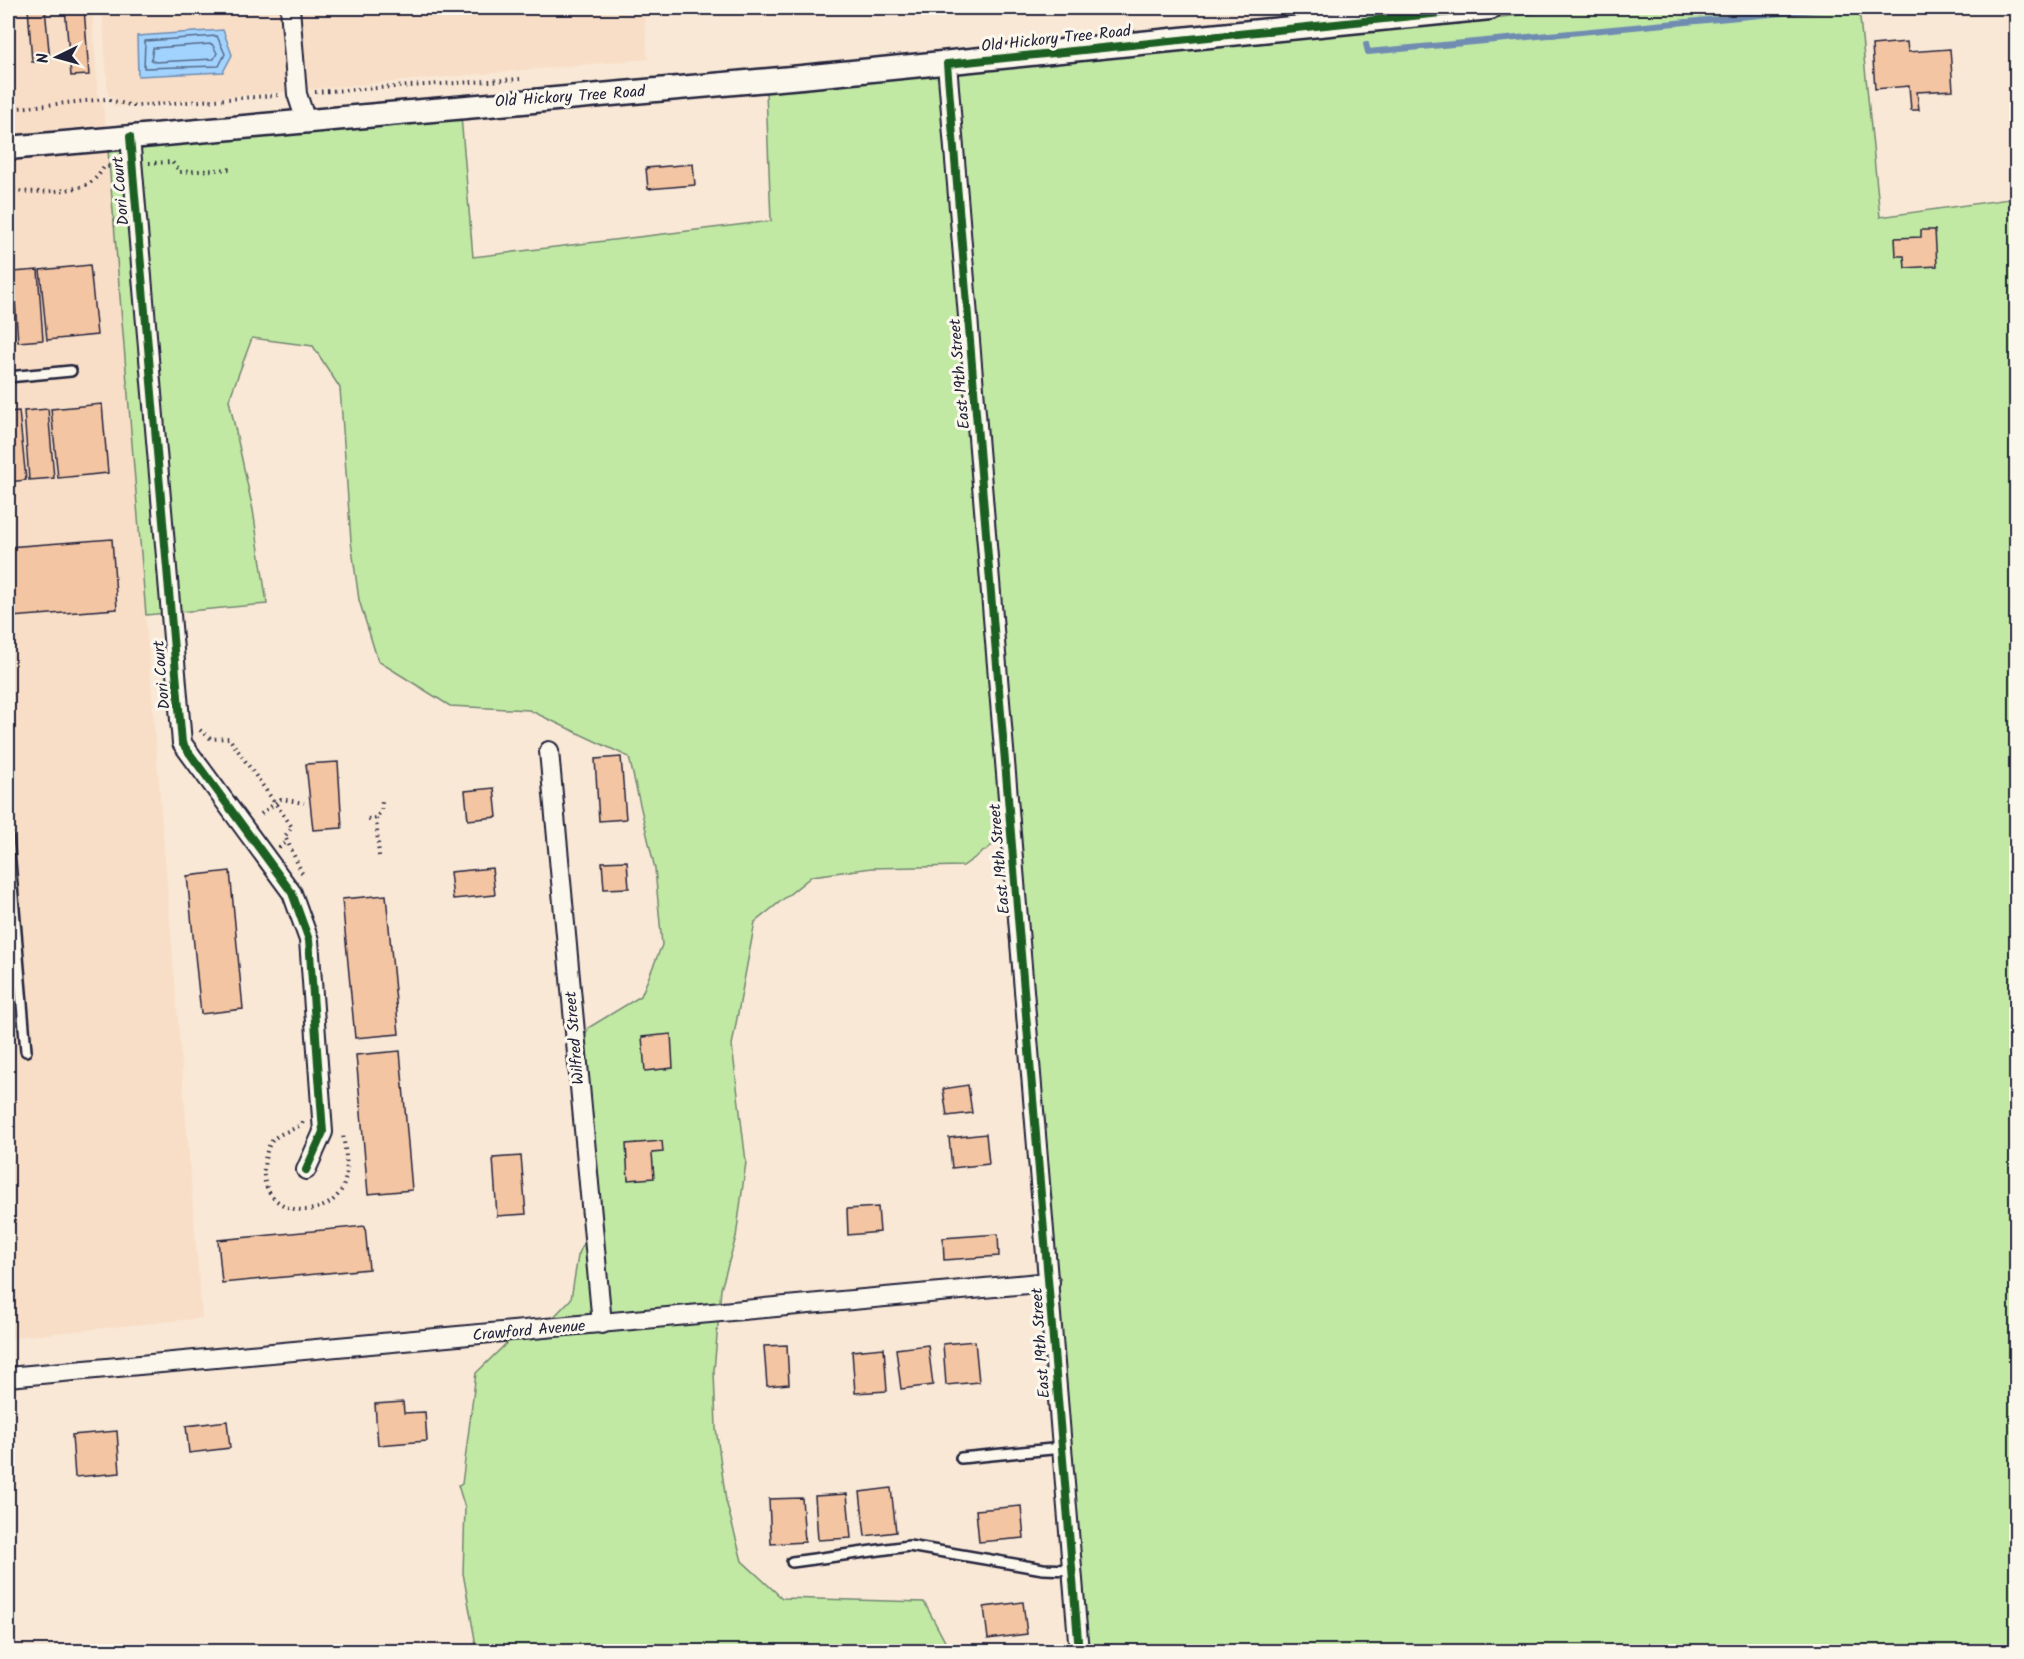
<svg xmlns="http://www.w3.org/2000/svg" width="2024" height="1659" font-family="Kalam,sans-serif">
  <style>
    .built { fill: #f8dec7 }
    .green { fill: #c1e9a4; stroke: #728670; stroke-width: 1.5 }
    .water { fill: #a2d3ff; stroke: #6f8cb1; stroke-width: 1.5 }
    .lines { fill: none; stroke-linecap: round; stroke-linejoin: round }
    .shore { stroke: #556989; stroke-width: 1.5 }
    .stream { stroke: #6f8cb1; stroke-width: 6 }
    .building { fill: #f4c5a3; stroke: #22223b; stroke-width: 1.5 }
    .service-casing { stroke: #22223b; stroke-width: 14 }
    .minor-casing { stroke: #22223b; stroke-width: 22 }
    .tertiary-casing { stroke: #22223b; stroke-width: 27 }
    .path { stroke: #22223b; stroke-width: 4; stroke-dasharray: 1.5 4.5; stroke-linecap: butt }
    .service { stroke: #fbf7ec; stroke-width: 9 }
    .minor { stroke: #fbf7ec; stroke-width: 18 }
    .tertiary { stroke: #fbf7ec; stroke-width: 22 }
    .cycleway-casing { stroke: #fbf7ec; stroke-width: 11 }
    .cycleway { stroke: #1b5e20; stroke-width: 8 }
    .labels { text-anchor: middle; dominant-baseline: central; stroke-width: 6; stroke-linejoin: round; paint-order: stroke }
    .street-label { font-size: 16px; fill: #22223b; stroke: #fbf7ec }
  </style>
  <rect width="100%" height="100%" fill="#f9e8d6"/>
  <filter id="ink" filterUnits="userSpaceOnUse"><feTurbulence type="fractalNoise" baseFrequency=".0167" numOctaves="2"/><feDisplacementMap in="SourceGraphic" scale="12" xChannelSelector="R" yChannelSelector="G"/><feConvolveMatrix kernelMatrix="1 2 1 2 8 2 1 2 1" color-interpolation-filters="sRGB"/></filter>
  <g filter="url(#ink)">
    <!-- built -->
    <g class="built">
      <polygon points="8,8 92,8 98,97 103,104 106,129 8,138"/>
      <polygon points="102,8 644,8 648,59 114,107 113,96 108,96"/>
      <polygon points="108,149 202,1318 8,1338 8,159"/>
    </g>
    <!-- green -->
    <polygon class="green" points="1591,8 1859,8 1880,217 2016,198 2016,1651 1071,1651 1001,839 963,866 872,868 812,876 755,922 732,1045 746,1162 736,1237 721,1289 714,1371 716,1428 726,1501 742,1561 782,1598 924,1602 950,1651 477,1651 463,1573 465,1508 458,1485 462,1484 476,1373 514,1336 546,1325 571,1299 578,1256 591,1226 571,1076 588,1028 641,996 662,945 655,869 629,757 529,710 450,706 378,661 359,600 351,541 340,388 313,346 252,338 229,400 253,510 267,604 146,615 108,150 461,116 473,257 771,221 766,91"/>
    <!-- water -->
    <polygon class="water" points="223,30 232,55 223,72 138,76 137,36"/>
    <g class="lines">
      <!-- shore -->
      <g class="shore">
        <polygon points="217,36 225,54 219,66 144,68 145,41"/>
        <polygon points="212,44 217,53 214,59 155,62 151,60 153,48"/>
      </g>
      <!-- stream -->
      <polyline class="stream" points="1366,44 1368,52 1836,8"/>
    </g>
    <!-- building -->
    <g class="building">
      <polygon points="8,8 14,83 8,83"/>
      <polygon points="28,8 45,8 50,61 32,62"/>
      <polygon points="65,8 84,8 89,75 71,76"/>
      <polygon points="1907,42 1908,52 1950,49 1953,90 1917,92 1919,110 1911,110 1909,86 1875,89 1872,45"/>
      <polygon points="693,164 695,185 648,189 646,168"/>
      <polygon points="1921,230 1935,230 1937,266 1905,268 1904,256 1896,256 1895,238 1921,237"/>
      <polygon points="90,265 97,335 47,340 40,270"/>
      <polygon points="38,270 43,340 18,342 13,272"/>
      <polygon points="8,272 14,341 8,342"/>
      <polygon points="102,404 108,473 58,478 51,409"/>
      <polygon points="48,409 54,478 29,480 24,411"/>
      <polygon points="19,411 26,480 8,482 8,412"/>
      <polygon points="112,539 117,609 11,617 8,547"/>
      <polygon points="621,757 626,819 599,821 595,759"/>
      <polygon points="338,762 342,828 313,830 306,764"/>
      <polygon points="494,788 497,817 468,820 465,791"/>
      <polygon points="627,861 629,888 604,889 602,862"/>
      <polygon points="492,868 495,895 453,899 450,872"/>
      <polygon points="230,871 243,1009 201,1014 187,876"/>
      <polygon points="386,895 399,1034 355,1038 342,899"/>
      <polygon points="671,1034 673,1068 645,1071 642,1037"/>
      <polygon points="400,1051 412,1190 368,1194 356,1055"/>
      <polygon points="968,1085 972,1113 947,1116 943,1089"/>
      <polygon points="986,1134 989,1164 952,1168 949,1138"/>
      <polygon points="662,1141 663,1152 652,1153 654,1178 628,1180 626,1144"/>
      <polygon points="521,1156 526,1214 497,1216 493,1158"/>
      <polygon points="878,1207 880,1232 848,1235 847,1209"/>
      <polygon points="365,1226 369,1269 222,1283 218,1240"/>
      <polygon points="998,1234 999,1256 944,1260 943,1238"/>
      <polygon points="975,1341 979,1382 946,1385 943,1344"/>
      <polygon points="787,1345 789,1384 767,1386 764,1346"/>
      <polygon points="928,1345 933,1385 901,1389 896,1349"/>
      <polygon points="884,1348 887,1391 855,1393 852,1351"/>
      <polygon points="403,1402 404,1413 425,1412 427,1441 378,1445 375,1404"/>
      <polygon points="227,1421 230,1448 189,1453 186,1426"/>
      <polygon points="117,1431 120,1473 75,1477 72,1435"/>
      <polygon points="891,1488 896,1532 865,1536 860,1492"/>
      <polygon points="847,1494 851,1538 818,1540 815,1496"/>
      <polygon points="802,1498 805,1542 771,1544 769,1499"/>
      <polygon points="1021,1506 1024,1538 979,1542 976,1510"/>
      <polygon points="1023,1602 1027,1634 988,1639 984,1607"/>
    </g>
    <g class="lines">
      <!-- service casing -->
      <g class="service-casing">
        <g id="service">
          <polyline points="8,377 71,371"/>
          <polyline points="8,838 26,1051"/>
          <polyline points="961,1458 1062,1448"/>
          <polyline points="792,1562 909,1546 1043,1569 1072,1570"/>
        </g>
      </g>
      <!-- minor casing -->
      <g class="minor-casing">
        <g id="minor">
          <polyline points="290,8 297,94 306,121"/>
          <polyline points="947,64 1079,1652"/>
          <polyline points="130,137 182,743 292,893 309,940 323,1132 306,1170"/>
          <polyline points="549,751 602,1324"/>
          <polyline points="8,1377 1050,1282"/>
        </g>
      </g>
      <!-- tertiary casing -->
      <g class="tertiary-casing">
        <polyline id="tertiary" points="8,148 802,77 1490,8"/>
      </g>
      <!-- path -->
      <g class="path">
        <polyline points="315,92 520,79"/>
        <polyline points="8,109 105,99 134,106 281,95"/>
        <polyline points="149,163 172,162 180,172 233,169"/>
        <path d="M8,189C23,194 67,192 83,186C93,183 99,175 104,167L114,166"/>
        <polyline points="200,730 211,739 229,738 292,827 285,836 302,873"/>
        <polyline points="261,814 281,799 304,803"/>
        <polyline points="368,819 376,818"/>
        <polyline points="279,848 288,841"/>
        <polyline points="379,856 376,818 381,811 382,802"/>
        <path d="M303,1122C296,1131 280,1131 272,1141C267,1147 265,1158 264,1167C259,1222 342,1224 346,1174C348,1161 344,1146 343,1133"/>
      </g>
      <!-- service -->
      <use href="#service" class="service"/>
      <!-- minor -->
      <use href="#minor" class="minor"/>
      <!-- tertiary -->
      <use href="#tertiary" class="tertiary"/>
      <!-- cycleway casing -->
      <g class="cycleway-casing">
        <g id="cycleway">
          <polyline points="130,137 182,743 292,893 309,940 323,1132 306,1170"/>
          <polyline points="1079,1652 947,64 1490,8"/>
        </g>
      </g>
      <!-- cycleway -->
      <use href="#cycleway" class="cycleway"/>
    </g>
  </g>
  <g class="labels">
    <!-- street labels -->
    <g class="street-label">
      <text transform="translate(1056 39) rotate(-6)">Old Hickory Tree Road</text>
      <text transform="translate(570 97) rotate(-4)">Old Hickory Tree Road</text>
      <text transform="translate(121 191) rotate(-95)">Dori Court</text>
      <text transform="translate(960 374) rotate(-95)">East 19th Street</text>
      <text transform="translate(162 675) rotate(-95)">Dori Court</text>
      <text transform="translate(1000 859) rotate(-95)">East 19th Street</text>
      <text transform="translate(575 1038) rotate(-95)">Wilfred Street</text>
      <text transform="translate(529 1331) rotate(-5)">Crawford Avenue</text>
      <text transform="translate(1041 1343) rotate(-94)">East 19th Street</text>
    </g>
  </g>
  <!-- margin -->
  <rect width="2024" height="1659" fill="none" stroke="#fbf7ec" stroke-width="30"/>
  <rect x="15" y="15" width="1994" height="1629" fill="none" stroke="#22223b" stroke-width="2" filter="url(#ink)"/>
  <!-- north arrow -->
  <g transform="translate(57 57) rotate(265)" stroke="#fbf7ec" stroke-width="4.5" paint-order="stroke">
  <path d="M0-4.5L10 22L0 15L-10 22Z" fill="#22223b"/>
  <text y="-9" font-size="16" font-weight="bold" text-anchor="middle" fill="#22223b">N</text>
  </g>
</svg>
